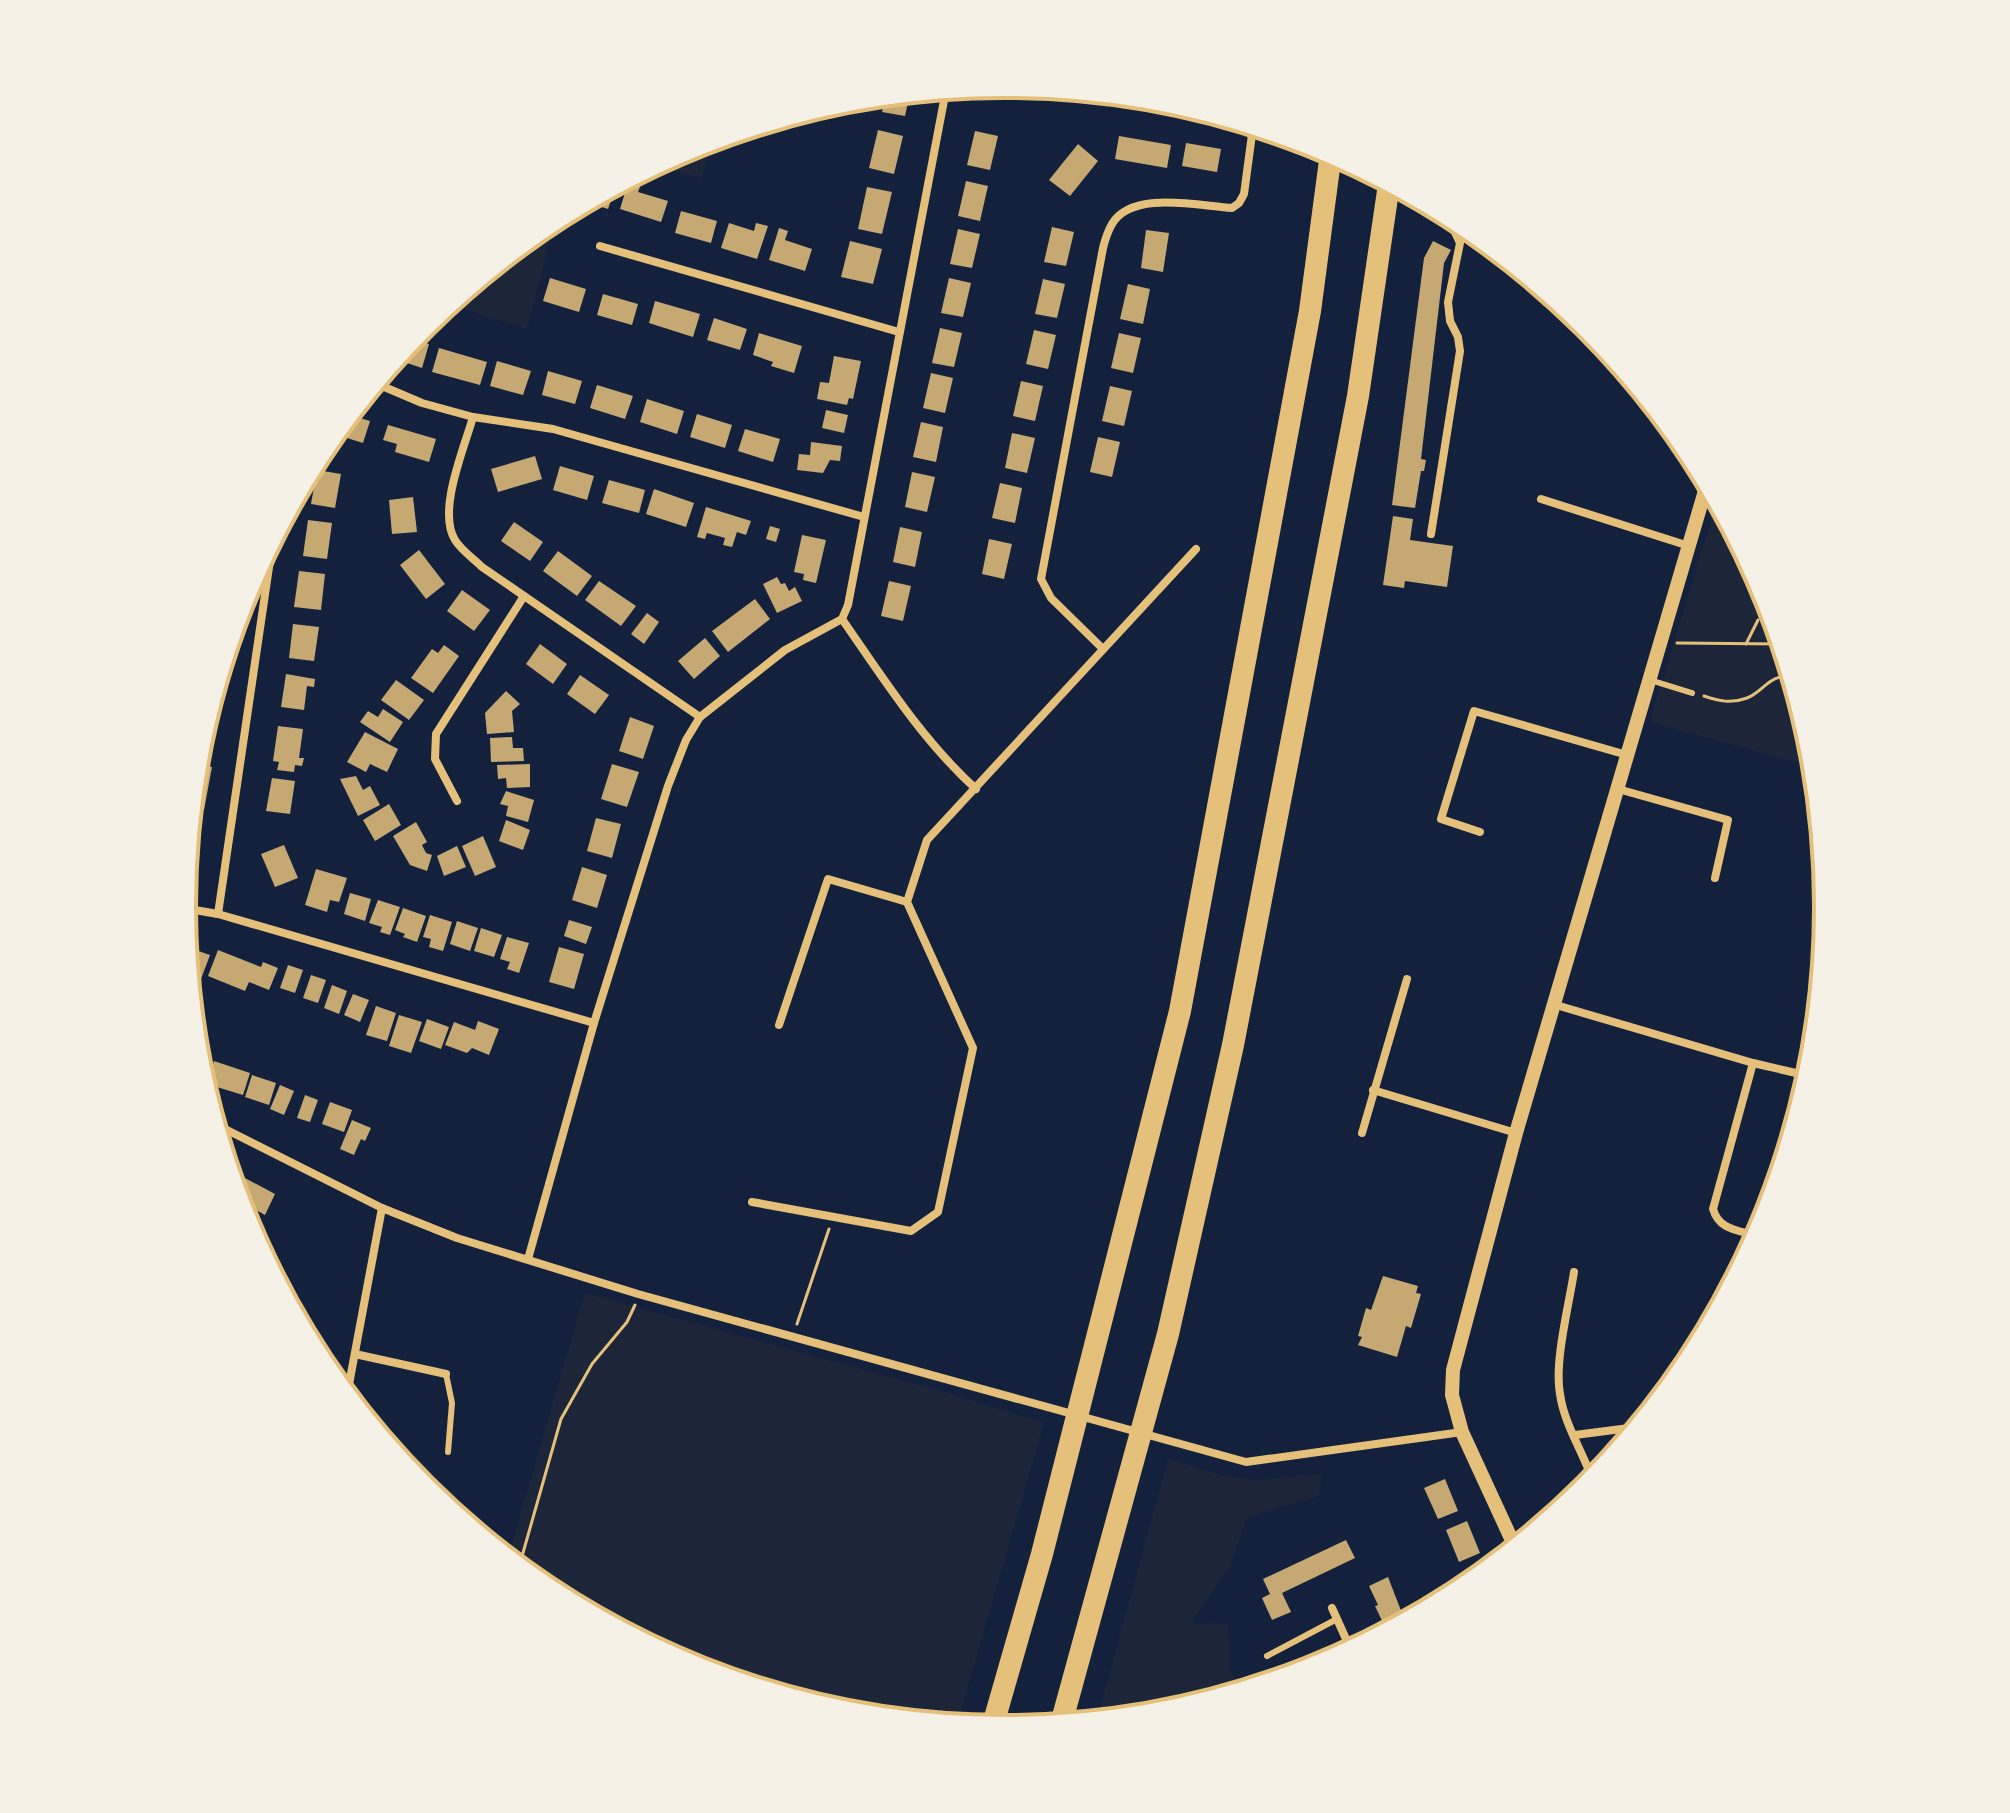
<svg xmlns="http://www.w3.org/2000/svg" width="2010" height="1813" font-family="'Noto Sans',sans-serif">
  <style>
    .green { fill: #1d2539 }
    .building { fill: #c6a872 }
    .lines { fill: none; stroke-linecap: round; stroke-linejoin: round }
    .path { stroke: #e5c07b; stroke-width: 3 }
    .service { stroke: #e5c07b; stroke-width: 6 }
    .minor { stroke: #e5c07b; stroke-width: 8 }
    .tertiary { stroke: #e5c07b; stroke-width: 14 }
    .motorway { stroke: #e5c07b; stroke-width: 22 }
    .rim { fill: none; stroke: #e5c07b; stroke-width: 4 }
  </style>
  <rect width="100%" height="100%" fill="#14213d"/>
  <!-- green -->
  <g class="green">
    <polygon points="715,139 701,178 654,166 691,146"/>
    <polygon points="556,218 527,329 448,304 548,222"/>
    <polygon points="1717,501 1765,592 1812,746 1814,767 1650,722"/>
    <polygon points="585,1293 952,1394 1044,1423 957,1724 844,1713 690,1666 548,1590 508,1557"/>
    <polygon points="1168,1459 1221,1475 1255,1480 1322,1473 1319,1496 1247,1517 1230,1566 1191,1623 1228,1624 1229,1668 1240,1690 1165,1713 1097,1720"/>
  </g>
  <!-- building -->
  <g class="building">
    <polygon points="1005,84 1020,85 1020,97 984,96 985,86"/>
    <polygon points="1036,87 1074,91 1074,92 1036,95"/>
    <polygon points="910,93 905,116 882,112 886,96"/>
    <polygon points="878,130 903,136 894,174 869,168"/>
    <polygon points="975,131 998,136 990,170 967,165"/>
    <polygon points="1119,136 1171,145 1167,168 1115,159"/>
    <polygon points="1186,143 1221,149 1217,172 1182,166"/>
    <polygon points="1078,144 1098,161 1070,196 1049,180"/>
    <polygon points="966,181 988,186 980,221 958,216"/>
    <polygon points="628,183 640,187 638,192 668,201 661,222 620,209"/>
    <polygon points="616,186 608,209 586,202"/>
    <polygon points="867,187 892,192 882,234 858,229"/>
    <polygon points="681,211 717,221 711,243 675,233"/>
    <polygon points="729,223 754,231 756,223 768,226 757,259 721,248"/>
    <polygon points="1052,227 1074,232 1066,266 1044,262"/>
    <polygon points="779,228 788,231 785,240 812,249 805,271 769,260"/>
    <polygon points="958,229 980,234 972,268 950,264"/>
    <polygon points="1146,230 1169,233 1163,272 1141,268"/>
    <polygon points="850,241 882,249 873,284 841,277"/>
    <polygon points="1433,241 1451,250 1444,263 1421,459 1426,460 1424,471 1421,471 1415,508 1392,505 1424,258"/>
    <polygon points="550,278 586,289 579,312 543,301"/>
    <polygon points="949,278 971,283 963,317 941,313"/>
    <polygon points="1043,279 1065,284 1057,318 1035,314"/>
    <polygon points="1128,284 1150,289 1143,324 1120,319"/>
    <polygon points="603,294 638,304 632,325 597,315"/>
    <polygon points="655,301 700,314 693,337 649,323"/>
    <polygon points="714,318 747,329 740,350 707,340"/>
    <polygon points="940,328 962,333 954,367 932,363"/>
    <polygon points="1034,330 1056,335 1048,369 1026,364"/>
    <polygon points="759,333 802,346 794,373 771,366 773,362 753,355"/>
    <polygon points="1119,333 1141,338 1133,373 1111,368"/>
    <polygon points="412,339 429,344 422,368 395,359"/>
    <polygon points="439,348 487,362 480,385 432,372"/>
    <polygon points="834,356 861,361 853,399 849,398 847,405 817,399 820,382 829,383"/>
    <polygon points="497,361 531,371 523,395 490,386"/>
    <polygon points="548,371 582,381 575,404 542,395"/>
    <polygon points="931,373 953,378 945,413 923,408"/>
    <polygon points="1021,381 1043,386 1035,421 1013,416"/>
    <polygon points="597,385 633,396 625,419 590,408"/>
    <polygon points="1110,386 1132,391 1124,426 1102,421"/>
    <polygon points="647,399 684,411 677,434 640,422"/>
    <polygon points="826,410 848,415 844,433 822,428"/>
    <polygon points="697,414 732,425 725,448 690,437"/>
    <polygon points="350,415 370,421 363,443 334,434"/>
    <polygon points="921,422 943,427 936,462 913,457"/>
    <polygon points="388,425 436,439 429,462 395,452 397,444 383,440"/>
    <polygon points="745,429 780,439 773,462 738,451"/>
    <polygon points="1012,433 1035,438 1027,473 1005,468"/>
    <polygon points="1098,437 1120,442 1112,477 1090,472"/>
    <polygon points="811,442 842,446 840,461 830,460 823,473 797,470 799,454 810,455"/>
    <polygon points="535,456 542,479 498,492 491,469"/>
    <polygon points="560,466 594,476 587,500 553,490"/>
    <polygon points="317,470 341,474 335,508 311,504"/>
    <polygon points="912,472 935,477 927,512 905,507"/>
    <polygon points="609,480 645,490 639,513 602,503"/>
    <polygon points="1000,483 1022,488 1015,523 992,518"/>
    <polygon points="654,489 694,503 686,527 646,514"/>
    <polygon points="413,497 417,532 392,534 389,500"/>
    <polygon points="706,507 751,521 746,535 737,532 732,547 723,545 725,538 707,533 705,539 697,537"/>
    <polygon points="1393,516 1413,519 1410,540 1453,546 1447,587 1405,581 1404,588 1383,585"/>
    <polygon points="308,520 332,523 327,559 303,556"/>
    <polygon points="514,522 543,542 530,561 501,541"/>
    <polygon points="770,526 780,529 776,542 766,539"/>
    <polygon points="900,527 922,532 915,567 893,562"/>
    <polygon points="802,535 826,540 816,583 803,580 804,574 794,572"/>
    <polygon points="989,539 1012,544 1004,579 982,574"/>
    <polygon points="419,550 445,584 426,599 400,565"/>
    <polygon points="558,551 592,576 577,596 543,571"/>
    <polygon points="299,571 325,574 321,610 294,607"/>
    <polygon points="777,577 781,584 785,583 789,591 795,587 802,601 777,613 763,584"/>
    <polygon points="599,581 636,606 621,626 585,600"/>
    <polygon points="889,581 911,586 903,621 881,616"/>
    <polygon points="462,590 490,610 474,631 447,611"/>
    <polygon points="755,599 770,619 728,652 712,631"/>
    <polygon points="647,613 659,622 644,644 631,634"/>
    <polygon points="293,624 319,627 314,661 289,658"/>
    <polygon points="705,638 720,656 694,679 678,661"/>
    <polygon points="540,644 567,664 553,684 526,664"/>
    <polygon points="444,645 459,656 433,693 411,678 432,649 438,653"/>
    <polygon points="224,662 220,700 213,699 214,696"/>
    <polygon points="286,674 315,679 314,687 307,686 304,710 281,707"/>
    <polygon points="580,675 609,695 595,714 567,694"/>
    <polygon points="396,680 424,700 409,720 381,700"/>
    <polygon points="506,691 520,704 512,711 514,732 487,734 485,713"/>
    <polygon points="383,709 403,722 390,742 360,722 368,711 378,717"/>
    <polygon points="207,716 218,717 212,750 198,748"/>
    <polygon points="630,717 654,726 643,759 619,751"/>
    <polygon points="278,726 303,729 299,758 304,758 302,766 295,765 294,772 277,770 279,762 273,761"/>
    <polygon points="365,732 398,749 387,772 370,764 366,772 347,762"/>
    <polygon points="512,737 513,748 523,748 524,761 491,762 490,738"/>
    <polygon points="197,758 208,760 207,766 212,767 204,810 192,808"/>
    <polygon points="530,764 530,787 507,788 506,778 498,779 497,765"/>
    <polygon points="612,764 639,772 627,807 601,799"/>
    <polygon points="356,776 363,790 370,786 380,805 358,816 340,779"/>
    <polygon points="272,778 295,781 290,814 266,811"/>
    <polygon points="506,791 534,800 528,822 506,816 508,806 500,804"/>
    <polygon points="389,804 401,825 375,841 363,820"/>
    <polygon points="191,817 201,829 189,838"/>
    <polygon points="596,818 621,824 612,858 587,851"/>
    <polygon points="506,820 530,830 523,850 499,841"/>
    <polygon points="416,822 427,842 422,845 426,853 432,855 427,871 410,865 393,836"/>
    <polygon points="483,836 496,867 475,876 462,846"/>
    <polygon points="189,840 198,850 187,859"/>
    <polygon points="284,845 298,878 275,887 261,854"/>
    <polygon points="457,846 466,867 444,876 437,856"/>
    <polygon points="582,867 607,875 597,908 572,900"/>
    <polygon points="316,869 347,878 339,902 330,900 327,912 305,905"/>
    <polygon points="350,893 371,899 365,921 344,914"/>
    <polygon points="378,900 400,907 390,935 380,932 382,927 369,923"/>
    <polygon points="403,908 426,916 417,942 403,937 405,934 395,930"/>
    <polygon points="430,915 452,922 443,951 429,947 431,939 423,937"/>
    <polygon points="569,920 592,927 586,944 564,936"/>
    <polygon points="457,921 478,928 470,951 450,944"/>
    <polygon points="481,928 502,935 494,957 474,951"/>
    <polygon points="507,937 529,943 519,973 507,969 510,962 500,959"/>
    <polygon points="187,947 210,955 201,979 189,974"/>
    <polygon points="559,947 584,954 574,989 549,982"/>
    <polygon points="218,950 261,967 263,962 278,968 269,990 249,982 245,991 208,976"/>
    <polygon points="288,965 303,970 295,993 280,988"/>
    <polygon points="311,975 326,980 318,1003 303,998"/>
    <polygon points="332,985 347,991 339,1014 324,1008"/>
    <polygon points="353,994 369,1000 360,1022 344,1015"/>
    <polygon points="376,1006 396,1013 387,1041 366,1035"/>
    <polygon points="399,1015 422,1022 411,1053 389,1046"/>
    <polygon points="427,1019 449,1027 441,1049 419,1041"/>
    <polygon points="478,1021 499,1029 489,1055 472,1048 467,1053 445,1045 454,1022 475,1030"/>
    <polygon points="214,1061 250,1073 243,1095 207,1084"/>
    <polygon points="252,1075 276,1083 269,1105 245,1097"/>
    <polygon points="280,1085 294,1091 284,1115 270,1109"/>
    <polygon points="305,1095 318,1100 310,1122 297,1118"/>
    <polygon points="330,1102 352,1110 344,1132 322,1124"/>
    <polygon points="352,1120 371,1128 365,1141 361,1139 354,1155 340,1149"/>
    <polygon points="243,1177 275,1194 265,1215 239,1201 236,1191"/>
    <polygon points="1383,1276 1418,1286 1416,1293 1421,1294 1411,1328 1406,1326 1397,1357 1358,1345 1362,1337 1358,1336 1366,1308 1371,1310"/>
    <polygon points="1445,1479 1458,1511 1438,1519 1424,1488"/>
    <polygon points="1467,1521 1480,1553 1459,1562 1446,1530"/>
    <polygon points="1346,1540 1355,1558 1282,1593 1291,1612 1272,1620 1262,1598 1270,1594 1263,1579"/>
    <polygon points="1487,1565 1489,1569 1470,1584 1466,1574"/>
    <polygon points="1388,1577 1405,1621 1384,1632 1383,1628 1385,1627 1375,1606 1378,1605 1369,1586"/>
    <polygon points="1313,1654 1319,1667 1299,1673 1294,1662"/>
  </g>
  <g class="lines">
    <!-- path -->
    <g class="path">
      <polyline points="1677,643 1781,644"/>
      <polyline points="1746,644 1758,620"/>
      <path d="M1704,696C1719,701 1731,704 1747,698C1763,692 1771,672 1791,678"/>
      <polyline points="797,1324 829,1229"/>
      <polyline points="519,1567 561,1419 592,1364 627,1322 635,1305"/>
    </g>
    <!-- service -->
    <g class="service">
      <polyline points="1650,680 1692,693"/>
      <polyline points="446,1374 452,1403 448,1452"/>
      <polyline points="1267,1656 1337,1619"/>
    </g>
    <!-- minor -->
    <g class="minor">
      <polyline points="600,246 899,332"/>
      <polyline points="375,383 422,403 473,417 553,429 864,517"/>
      <path d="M473,417C464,449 437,511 455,540C461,550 474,559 482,567L700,717"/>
      <polyline points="1541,499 1689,546"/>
      <polyline points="1431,534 1460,351 1458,337 1450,321 1448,302 1460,243 1447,215"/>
      <path d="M842,619C883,678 922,740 976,789"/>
      <path d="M1102,648L1051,598L1041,579L1103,248C1105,240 1108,231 1112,224C1132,190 1198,206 1232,208L1239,203L1244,194L1253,127"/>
      <polyline points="1618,789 1728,820 1715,878"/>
      <polyline points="457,801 435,759 436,734 524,596"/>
      <polyline points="1480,832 1441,819 1474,711 1627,755"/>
      <polyline points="183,908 218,914 594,1023"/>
      <polyline points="218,914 273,540"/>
      <polyline points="1556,1005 1753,1063 1809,1076"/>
      <polyline points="779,1025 828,879 907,902"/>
      <path d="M1753,1063L1713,1209C1719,1230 1738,1230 1757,1236"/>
      <polyline points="1373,1090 1516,1133"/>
      <polyline points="215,1124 382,1208 457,1238 638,1294 1246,1462 1462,1432"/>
      <polyline points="1362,1133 1407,979"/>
      <polyline points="752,1202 911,1231 938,1212 973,1048 907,902 927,840 1196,549"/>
      <polyline points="528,1259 594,1023 668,786 686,740 700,717 785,650 842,619 848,605 946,90"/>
      <path d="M1574,1272C1569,1305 1554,1362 1560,1394C1564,1424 1583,1452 1593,1481"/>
      <polyline points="355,1354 446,1374"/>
      <polyline points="347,1395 382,1208"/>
      <polyline points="1575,1435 1637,1427"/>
      <polyline points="1332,1608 1351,1650"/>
    </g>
    <!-- tertiary -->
    <polyline class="tertiary" points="1515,1547 1462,1432 1452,1395 1453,1370 1516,1133 1707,484"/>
    <!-- motorway -->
    <g class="motorway">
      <polyline points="1061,1724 1168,1334 1233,1045 1358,396 1389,184"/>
      <polyline points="992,1728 1042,1554 1180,1011 1310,311 1331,153"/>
    </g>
  </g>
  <!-- crop -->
  <path d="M0 0H2010V1813H0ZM1004 98H1006A808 808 0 0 1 1814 906V907A808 808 0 0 1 1006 1715H1004A808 808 0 0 1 196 907V906A808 808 0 0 1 1004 98Z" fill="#f6f1e7" fill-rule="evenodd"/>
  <path class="rim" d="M1004 98H1006A808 808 0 0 1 1814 906V907A808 808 0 0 1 1006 1715H1004A808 808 0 0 1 196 907V906A808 808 0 0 1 1004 98Z"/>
</svg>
